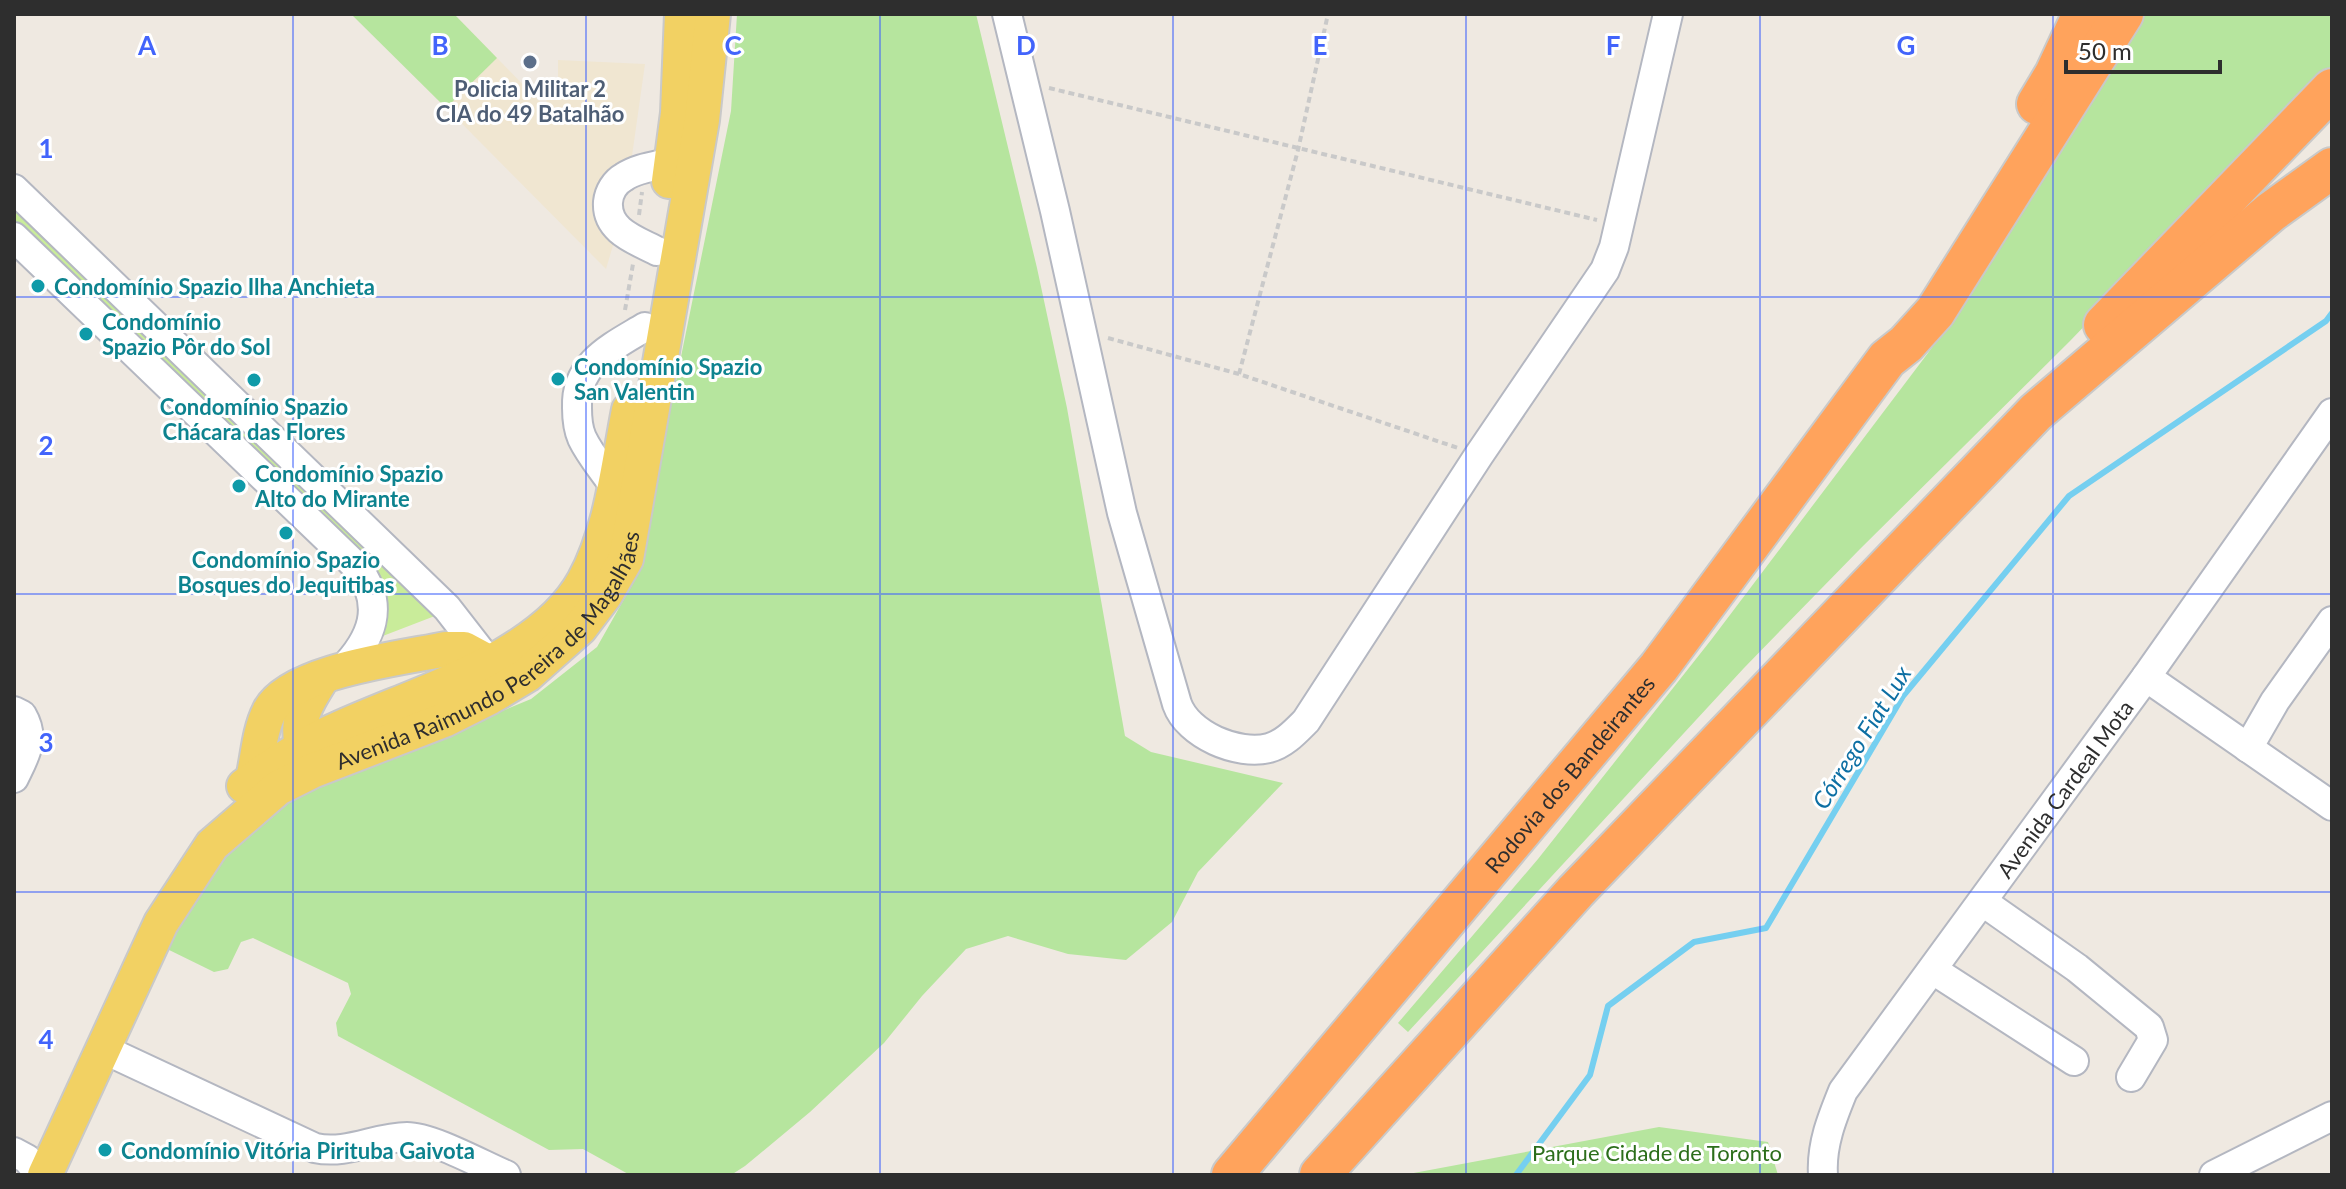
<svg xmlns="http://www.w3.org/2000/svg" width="2346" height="1189" font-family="Lato,sans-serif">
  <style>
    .education { fill: #f0e6d1 }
    .green { fill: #b6e59e }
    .pitch { fill: #c9ec9a }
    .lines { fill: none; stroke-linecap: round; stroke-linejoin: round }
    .stream { stroke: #75cff0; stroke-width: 6 }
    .minor-casing { stroke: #b4b7c1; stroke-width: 32 }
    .major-casing { stroke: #c9c9c9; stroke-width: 38 }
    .highway-casing { stroke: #c9c9c9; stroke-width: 44 }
    .path { stroke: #c9c9c9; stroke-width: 4; stroke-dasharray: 6 4; stroke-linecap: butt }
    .minor { stroke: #fff; stroke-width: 28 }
    .major { stroke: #f2d163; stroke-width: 34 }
    .highway { stroke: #ffa35c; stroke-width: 40 }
    .grid { fill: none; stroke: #4264fb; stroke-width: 2; stroke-opacity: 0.55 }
    .service-dot { fill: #5c6f8a; stroke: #fff; stroke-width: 3 }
    .culture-dot { fill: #0f9aa8; stroke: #fff; stroke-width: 3 }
    .labels { text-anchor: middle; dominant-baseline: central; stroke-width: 6; stroke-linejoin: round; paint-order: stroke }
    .service-label { font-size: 22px; font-weight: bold; fill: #4e5e75; stroke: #fff }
    .culture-label { font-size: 22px; font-weight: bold; fill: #0d838f; stroke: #fff; text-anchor: start }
    .street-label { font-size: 22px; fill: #2e2e2e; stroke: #fff }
    .park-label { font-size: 22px; fill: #2c6e1b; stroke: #fff }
    .water-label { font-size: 24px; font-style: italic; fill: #0d6fa3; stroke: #fff }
    .grid-label { font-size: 26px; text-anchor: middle; font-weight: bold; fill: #4264fb; stroke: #fff; stroke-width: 6; stroke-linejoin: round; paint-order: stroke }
  </style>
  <rect width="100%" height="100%" fill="#efe9e1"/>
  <!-- education -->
  <polygon class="education" points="407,14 454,14 547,109 546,89 558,86 558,60 645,64 631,163 621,167 614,242 606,269 381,42"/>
  <!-- green -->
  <g class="green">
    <polygon points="351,14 454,14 497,58 446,108"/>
    <polygon points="737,14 976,14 1037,268 1067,408 1125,736 1151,752 1283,783 1198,872 1172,922 1126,960 1068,954 1008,936 966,949 922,996 884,1043 810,1112 745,1166 731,1175 630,1175 583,1149 549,1150 338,1036 336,1023 351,994 348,983 253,938 241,942 228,969 214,972 163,947 252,814 531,699 597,647 636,578 731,111"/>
    <polygon points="2141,14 2332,14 2332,69 2070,341 1860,549 1744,668 1408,1032 1398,1023 1538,859 1711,640 1931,349 2129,42"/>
    <polygon points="1659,1127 1768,1142 1778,1175 1403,1175"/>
  </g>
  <!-- pitch -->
  <polygon class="pitch" points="14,208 440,614 375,639 383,613 14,231"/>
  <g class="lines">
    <!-- stream -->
    <polyline class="stream" points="1516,1175 1590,1075 1608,1006 1694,942 1766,928 1903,696 2069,496 2326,321 2332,313"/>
    <!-- minor casing -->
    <g class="minor-casing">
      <g id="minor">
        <path d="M1007,14L1055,211L1122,513L1177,704C1188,735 1238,756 1269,748C1284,744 1295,732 1306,721L1479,455L1605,270L1614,247L1668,14"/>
        <polyline points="14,189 447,608 489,662"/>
        <path d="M14,237L357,567C386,606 372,639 342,670"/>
        <path d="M657,251C636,240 606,231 608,202C609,192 615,182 624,177C637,168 656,166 672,162"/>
        <path d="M614,486C604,471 590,455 582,438C578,429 577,418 577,408C575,363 612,347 645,327"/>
        <polyline points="2146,677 2332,806"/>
        <path d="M14,711L22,715C36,739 25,755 14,778"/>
        <polyline points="2248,748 2275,701 2332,621"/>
        <polyline points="1983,902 2077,968 2149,1027 2153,1040 2131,1077"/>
        <polyline points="1933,970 2074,1061"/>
        <path d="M103,1049L315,1148C347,1155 376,1137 407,1137C432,1137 482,1165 506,1175"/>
        <polyline points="14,1152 27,1159 40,1175"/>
        <path id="s1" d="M1823,1175C1821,1145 1832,1118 1843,1091L2146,677L2332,413"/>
        <polyline points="2214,1175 2332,1116"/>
      </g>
    </g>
    <!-- major casing -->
    <g class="major-casing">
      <g id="major">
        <polyline points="669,181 678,113 682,14"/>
        <path d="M308,763C292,726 302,710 322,678"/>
        <path d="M253,779C258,758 259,732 269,712C288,671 403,658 446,649H464L490,663"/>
        <path d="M244,786C274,764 304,744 338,729C416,693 541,659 584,581C612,530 618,466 629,410"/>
        <path id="s2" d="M45,1175L161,923L212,845L278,788L312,771L444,720L490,697L527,675L580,628L605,595L626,559L702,120L713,14"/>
      </g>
    </g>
    <!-- highway casing -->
    <g class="highway-casing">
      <g id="highway">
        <polyline points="2037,104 2055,74 2083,14"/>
        <polyline points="2104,325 2332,89"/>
        <path id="s3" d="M1232,1175L1659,667L1887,359L1906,344L1935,312L2123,14"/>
        <polyline points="1320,1175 1576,891 2036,412 2271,212 2332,168"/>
      </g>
    </g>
    <!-- path -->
    <g class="path">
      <polyline points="1049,88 1597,220"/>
      <polyline points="639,215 642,192"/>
      <polyline points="625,310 633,264"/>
      <polyline points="1108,338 1239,374 1458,448"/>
      <polyline points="1239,374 1298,150 1328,14"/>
    </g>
    <!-- minor -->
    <use href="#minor" class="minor"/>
    <!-- major -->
    <use href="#major" class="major"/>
    <!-- highway -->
    <use href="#highway" class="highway"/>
  </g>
  <!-- grid -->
  <path class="grid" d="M293,14V1175M586,14V1175M880,14V1175M1173,14V1175M1466,14V1175M1760,14V1175M2053,14V1175M14,297H2332M14,594H2332M14,892H2332"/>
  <!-- markers -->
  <circle class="service-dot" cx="530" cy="62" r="8"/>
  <g class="culture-dot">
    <circle cx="38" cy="286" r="8"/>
    <circle cx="86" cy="334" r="8"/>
    <circle cx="558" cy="379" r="8"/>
    <circle cx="254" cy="380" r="8"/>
    <circle cx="239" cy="486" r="8"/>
    <circle cx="286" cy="533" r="8"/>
    <circle cx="105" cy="1150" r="8"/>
  </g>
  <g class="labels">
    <!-- service labels -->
    <g class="service-label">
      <text x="530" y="88">Policia Militar 2<tspan x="530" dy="25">CIA do 49 Batalhão</tspan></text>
    </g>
    <!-- culture labels -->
    <g class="culture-label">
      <text x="54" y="286">Condomínio Spazio Ilha Anchieta</text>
      <text x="102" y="321">Condomínio<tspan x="102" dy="25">Spazio Pôr do Sol</tspan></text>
      <text x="574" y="366">Condomínio Spazio<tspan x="574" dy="25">San Valentin</tspan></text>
      <text x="254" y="406" text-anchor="middle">Condomínio Spazio<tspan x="254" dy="25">Chácara das Flores</tspan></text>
      <text x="255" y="473">Condomínio Spazio<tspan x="255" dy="25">Alto do Mirante</tspan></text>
      <text x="286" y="559" text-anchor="middle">Condomínio Spazio<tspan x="286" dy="25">Bosques do Jequitibas</tspan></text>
      <text x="121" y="1150">Condomínio Vitória Pirituba Gaivota</text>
    </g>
    <!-- street labels -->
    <g class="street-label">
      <text stroke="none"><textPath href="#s2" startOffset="718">Avenida Raimundo Pereira de Magalhães</textPath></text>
      <text stroke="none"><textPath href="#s3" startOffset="524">Rodovia dos Bandeirantes</textPath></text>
      <text stroke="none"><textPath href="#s1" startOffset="462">Avenida Cardeal Mota</textPath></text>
    </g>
    <!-- park labels -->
    <g class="park-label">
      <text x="1657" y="1152">Parque Cidade de Toronto</text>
    </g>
    <!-- water labels -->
    <g class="water-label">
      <text transform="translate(1861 737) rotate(-58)">Córrego Fiat Lux</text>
    </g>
  </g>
  <g class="grid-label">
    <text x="147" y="55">A</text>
    <text x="440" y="55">B</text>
    <text x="733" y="55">C</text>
    <text x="1026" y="55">D</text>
    <text x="1320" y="55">E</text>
    <text x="1613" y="55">F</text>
    <text x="1906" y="55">G</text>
    <text x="46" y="158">1</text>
    <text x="46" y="455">2</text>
    <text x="46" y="752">3</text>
    <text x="46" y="1049">4</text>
  </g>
  <!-- border -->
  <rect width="2346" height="1189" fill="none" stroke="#2e2e2e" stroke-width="32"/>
  <!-- scale -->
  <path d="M2066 60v12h154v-12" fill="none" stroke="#2e2e2e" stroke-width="4"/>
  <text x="2078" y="60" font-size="24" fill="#2e2e2e" stroke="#ffffff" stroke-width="6" paint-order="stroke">50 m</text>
</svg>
